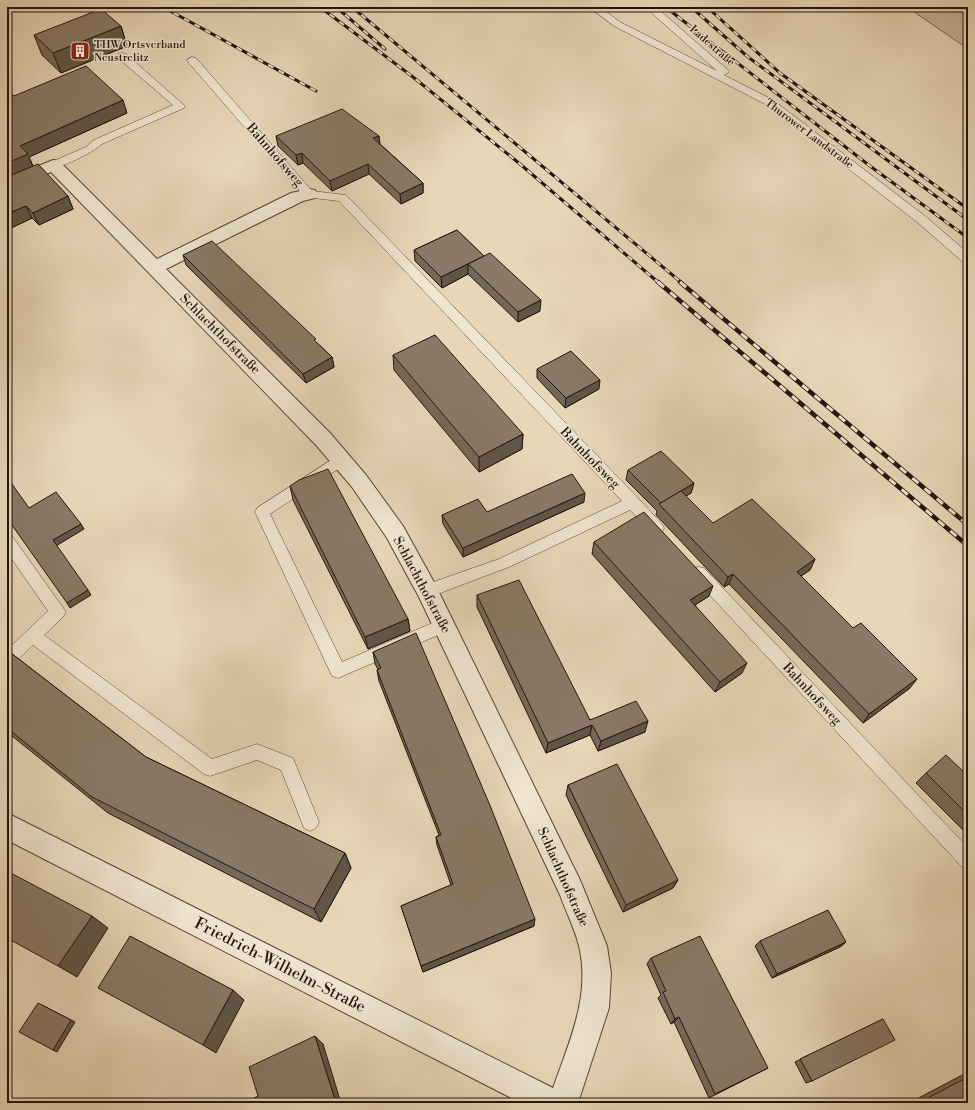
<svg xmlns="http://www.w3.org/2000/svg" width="975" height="1110" font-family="'Libre Bodoni',serif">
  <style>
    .green { fill: #c6b59a; stroke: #746554 }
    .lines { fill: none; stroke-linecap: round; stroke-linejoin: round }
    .lane-casing { stroke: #544538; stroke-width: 1 }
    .street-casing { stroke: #544538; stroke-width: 2 }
    .lane { fill: #efe4d0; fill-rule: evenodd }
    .street { fill: #efe4d0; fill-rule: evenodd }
    .rail-far1-casing { stroke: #23150e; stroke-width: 3 }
    .rail-casing { stroke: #23150e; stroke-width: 4.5 }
    .rail-far1 { stroke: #efe4d0; stroke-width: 2; stroke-dasharray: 6; stroke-linecap: butt }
    .rail { stroke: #efe4d0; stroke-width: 3; stroke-dasharray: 8; stroke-linecap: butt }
    .wall { fill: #766858; stroke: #23150e }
    .shaded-wall { fill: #605547; stroke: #23150e }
    .building { fill: #897966; stroke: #23150e }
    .labels { text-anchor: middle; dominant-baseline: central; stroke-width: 3; stroke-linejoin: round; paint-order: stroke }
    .far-poi-label { font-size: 11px; fill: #23150e; stroke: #efe4d0; text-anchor: start }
    .far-street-label { font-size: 11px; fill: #23150e; stroke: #efe4d0 }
    .street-label { font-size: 13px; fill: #23150e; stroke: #efe4d0 }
    .near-street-label { font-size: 16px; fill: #23150e; stroke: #efe4d0 }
  </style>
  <rect width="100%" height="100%" fill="#e7d6b7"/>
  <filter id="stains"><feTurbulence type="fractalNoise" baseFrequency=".005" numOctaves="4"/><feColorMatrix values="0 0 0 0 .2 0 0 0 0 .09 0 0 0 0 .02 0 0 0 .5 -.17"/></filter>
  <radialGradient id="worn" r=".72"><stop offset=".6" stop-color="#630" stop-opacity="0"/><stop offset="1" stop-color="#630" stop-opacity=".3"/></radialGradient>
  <!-- green -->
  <polygon class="green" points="907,7 968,7 968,49"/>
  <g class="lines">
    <!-- lane casing -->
    <g class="lane-casing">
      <g id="lane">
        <polygon points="589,7 600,7 620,22 717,71 645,7 656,7 728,70 729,72 724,75 773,100 925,216 968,253 968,264 964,263 917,222 765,104 614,26"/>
        <path d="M122,53L126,54L185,106L184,108L102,144C93,152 60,170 49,167L47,165L49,163L86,147L94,140L173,105L118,58L117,56L118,54Z"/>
        <path d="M192,57L196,58L312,191L346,195L638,498L662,524L664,528L662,532C649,537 639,518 630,510L509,567L427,598L422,596L419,591L422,586L499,559L622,501L339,201L305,197L188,62L187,60Z"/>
        <polygon points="342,453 347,455 349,459 347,463 270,514 342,662 444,618 450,620 452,625 450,630 338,678 332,676 255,512 257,508"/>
        <polygon points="7,534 12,536 66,612 63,617 44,635 212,759 257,744 293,758 319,822 316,828 310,831 304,828 281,770 257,760 210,776 204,774 33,645 13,665 7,667 7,650 48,611 7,552"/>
        <polygon points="699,567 704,568 968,848 968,870 962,867 694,578 691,573 694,568"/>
      </g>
    </g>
    <!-- street casing -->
    <g class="street-casing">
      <path id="street" d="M53,160L59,161L157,259L291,193L309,189L315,190L317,194L315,198L303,201L166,269L330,433L366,475L403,526L435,584L580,880L607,946L611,973L609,1008L578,1103H521L7,840V813L553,1088C569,1042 591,996 579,946C575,929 566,912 560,895L419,597L387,538L352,487L316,445L51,172L7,190V179Z"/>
    </g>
    <!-- lane -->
    <use href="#lane" class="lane"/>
    <!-- street -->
    <use href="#street" class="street"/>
    <!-- rail-far1 casing -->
    <g class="rail-far1-casing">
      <g id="rail-far1">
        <polyline points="163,7 316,91"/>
        <polyline points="320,7 413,77 520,164 659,283"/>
        <polyline points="336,7 385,49"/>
        <polyline points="352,7 682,283"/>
        <polyline points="691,7 748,57 968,220"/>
        <polyline points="707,7 780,73 968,209"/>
        <polyline points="668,9 870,166 968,238"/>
      </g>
    </g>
    <!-- rail casing -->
    <g class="rail-casing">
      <g id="rail">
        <polyline points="658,282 968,546"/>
        <polyline points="680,282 968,525"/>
      </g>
    </g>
    <!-- rail-far1 -->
    <use href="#rail-far1" class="rail-far1"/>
    <!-- rail -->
    <use href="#rail" class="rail"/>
  </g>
  <!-- wall -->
  <g class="wall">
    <polygon points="121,26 127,46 61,73 42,55 34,35"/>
    <polygon points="7,90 14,96 127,113 29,157 33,166 68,196 73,209 39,225 32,218 7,230"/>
    <polygon points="276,136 379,136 380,144 423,183 423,193 401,204 369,174 332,191 303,163 298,165 278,146"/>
    <polygon points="457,230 540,311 518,322 468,274 442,288 415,261 414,250"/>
    <polygon points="183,255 316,342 332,357 334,367 306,383 186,265"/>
    <polygon points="393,355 523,434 522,449 479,472 394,370"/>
    <polygon points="537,369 599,389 565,408 537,378"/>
    <polygon points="628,470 694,483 691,493 686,496 713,523 815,559 810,570 801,576 910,688 863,723 729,584 724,587 656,515 657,511 626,480"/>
    <polygon points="290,486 408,619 410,631 368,649 293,500"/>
    <polygon points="584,502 463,557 443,524 442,515 487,512"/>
    <polygon points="594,542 709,596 695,605 742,673 715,692 592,554"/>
    <polygon points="477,595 590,720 645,732 598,751 590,735 546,753 477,607"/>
    <polygon points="7,650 146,757 345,853 351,868 321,922 108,813 7,732"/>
    <polygon points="373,652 534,926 423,972 401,906 451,885 437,845 436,837 439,835 379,681 377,670 378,669 375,664"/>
    <polygon points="968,772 968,835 916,783 926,773 966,774"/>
    <polygon points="568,785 678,880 673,888 623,912 566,795"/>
    <polygon points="760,941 846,942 840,947 772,978 755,946"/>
    <polygon points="651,958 768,1068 709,1098 674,1022 671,1024 658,998 661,995 647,964"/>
    <polygon points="883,1019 812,1081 806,1083 795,1062"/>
    <polygon points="968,1072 968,1103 909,1103"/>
  </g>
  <!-- shaded-wall -->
  <g class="shaded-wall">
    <polygon points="121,26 127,46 61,73 53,53"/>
    <polygon points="123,100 127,113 29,157 33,167 7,178 7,163 20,146"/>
    <polygon points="379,136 380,146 373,138"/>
    <polygon points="302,153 303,163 298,165 296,155"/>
    <polygon points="368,164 369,174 332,191 330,181"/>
    <polygon points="423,183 423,193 401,204 400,194"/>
    <polygon points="68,196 73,209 39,225 33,213"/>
    <polygon points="26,206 32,218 7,230 7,214"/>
    <polygon points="484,256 468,264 468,274 442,288 441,277"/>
    <polygon points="541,300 540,311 518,322 518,312"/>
    <polygon points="332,357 334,367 306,383 303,374"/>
    <polygon points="600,380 599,389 565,408 566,398"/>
    <polygon points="523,434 522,449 479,472 479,457"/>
    <polygon points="694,483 691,493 664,510 661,504"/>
    <polygon points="585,493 584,502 463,557 463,548"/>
    <polygon points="81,524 84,529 56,546 53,540"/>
    <polygon points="815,559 810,570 792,582 797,572"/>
    <polygon points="733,574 729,584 724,587 728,577"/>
    <polygon points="713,586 709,596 686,611 690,600"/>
    <polygon points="88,590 91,595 70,608 67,603"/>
    <polygon points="408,619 410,631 368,649 365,637"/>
    <polygon points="747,663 742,673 715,692 720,682"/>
    <polygon points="917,679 910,688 863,723 869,714"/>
    <polygon points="648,721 645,732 598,751 601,741"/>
    <polygon points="592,725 590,735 546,753 548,743"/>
    <polygon points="345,853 351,868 321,922 314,909"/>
    <polygon points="678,880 673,888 623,912 626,905"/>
    <polygon points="92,916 108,928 77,977 58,966"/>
    <polygon points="535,919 534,926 423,972 421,966"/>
    <polygon points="846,942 840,947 772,978 777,974"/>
    <polygon points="233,990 244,1000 216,1053 203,1045"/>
    <polygon points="42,1005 75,1022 57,1052 53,1050"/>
    <polygon points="679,1017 674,1022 671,1024 675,1019"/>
    <polygon points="315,1036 323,1044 341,1103 336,1103"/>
  </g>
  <!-- building -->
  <g class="building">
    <polygon points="101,9 121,26 53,53 34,35"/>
    <polygon points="86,66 123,100 20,146 28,154 7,163 7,90 14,96"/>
    <polygon points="342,109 379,136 373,138 423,183 400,194 368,164 330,181 302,153 296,155 276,136"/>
    <polygon points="38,164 68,196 33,213 26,206 7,214 7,177"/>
    <polygon points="457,230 484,256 441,277 414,250"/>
    <polygon points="212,241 316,339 314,340 332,357 303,374 183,255"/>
    <polygon points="490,253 541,300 518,312 468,264"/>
    <polygon points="435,335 523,434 479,457 393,355"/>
    <polygon points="571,351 600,380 566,398 537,369"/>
    <polygon points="661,451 694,483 661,503 628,470"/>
    <polygon points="328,469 408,619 365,637 290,486 299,480"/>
    <polygon points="572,474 585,493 463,548 442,515 478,499 487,512"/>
    <polygon points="7,477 29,508 56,492 81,524 53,540 88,590 67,603 7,518"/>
    <polygon points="681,491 713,523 752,499 815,559 797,572 853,628 861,623 917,679 869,714 733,574 728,577 659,504"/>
    <polygon points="644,512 713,586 690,600 747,663 720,682 594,542"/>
    <polygon points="519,580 590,720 636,701 648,721 601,741 592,725 548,743 477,595"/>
    <polygon points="416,633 489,803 535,919 421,966 401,906 453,884 436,837 441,835 377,670 381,668 373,652"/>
    <polygon points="7,650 146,757 345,853 314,909 92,797 7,728"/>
    <polygon points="946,755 966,774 968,772 968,815 926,773"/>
    <polygon points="617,764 678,880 626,905 568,785"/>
    <polygon points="7,871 92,916 58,966 7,938"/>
    <polygon points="828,910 846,942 777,974 760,941"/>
    <polygon points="130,936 233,990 203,1045 98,988"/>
    <polygon points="700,936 768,1068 715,1094 679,1017 675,1019 663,992 666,991 651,958"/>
    <polygon points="38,1003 71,1020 53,1050 19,1032"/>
    <polygon points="883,1019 895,1040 812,1081 800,1059"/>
    <polygon points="315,1036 336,1103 255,1103 254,1098 258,1096 249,1067"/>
    <polygon points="968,1077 968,1103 918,1103"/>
  </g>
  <!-- icons -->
  <defs>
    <g id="building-square" transform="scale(1)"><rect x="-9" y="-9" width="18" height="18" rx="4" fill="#8f2418" stroke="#efe4d0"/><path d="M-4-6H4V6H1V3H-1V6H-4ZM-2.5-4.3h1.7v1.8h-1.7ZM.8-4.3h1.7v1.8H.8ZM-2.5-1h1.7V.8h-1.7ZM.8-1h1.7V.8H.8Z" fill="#fff"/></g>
  </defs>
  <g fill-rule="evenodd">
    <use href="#building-square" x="80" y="51"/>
  </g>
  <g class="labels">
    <!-- far-poi labels -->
    <g class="far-poi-label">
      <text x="94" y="45">THW Ortsverband<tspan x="94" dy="13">Neustrelitz</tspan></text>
    </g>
    <!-- far-street labels -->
    <g class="far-street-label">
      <text transform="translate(712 46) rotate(41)">Ladestraße</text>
      <text transform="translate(809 134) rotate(37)">Thurower Landstraße</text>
    </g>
    <!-- street labels -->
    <g class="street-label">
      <text transform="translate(275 155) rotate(49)">Bahnhofsweg</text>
      <text transform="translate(220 334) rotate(45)">Schlachthofstraße</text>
      <text transform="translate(590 458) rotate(46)">Bahnhofsweg</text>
      <text transform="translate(422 585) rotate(62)">Schlachthofstraße</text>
      <text transform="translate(812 694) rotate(47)">Bahnhofsweg</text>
      <text transform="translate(563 877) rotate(66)">Schlachthofstraße</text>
    </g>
    <!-- near-street labels -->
    <g class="near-street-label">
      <text transform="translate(280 965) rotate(27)">Friedrich-Wilhelm-Straße</text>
    </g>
  </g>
  <!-- margin -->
  <rect width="975" height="1110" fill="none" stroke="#e7d6b7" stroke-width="24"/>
  <rect x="8" y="8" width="959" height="1094" fill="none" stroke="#23150e" stroke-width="2"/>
  <rect x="12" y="12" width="951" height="1086" fill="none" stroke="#23150e"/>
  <rect width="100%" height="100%" filter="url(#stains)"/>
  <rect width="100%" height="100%" fill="url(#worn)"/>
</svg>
